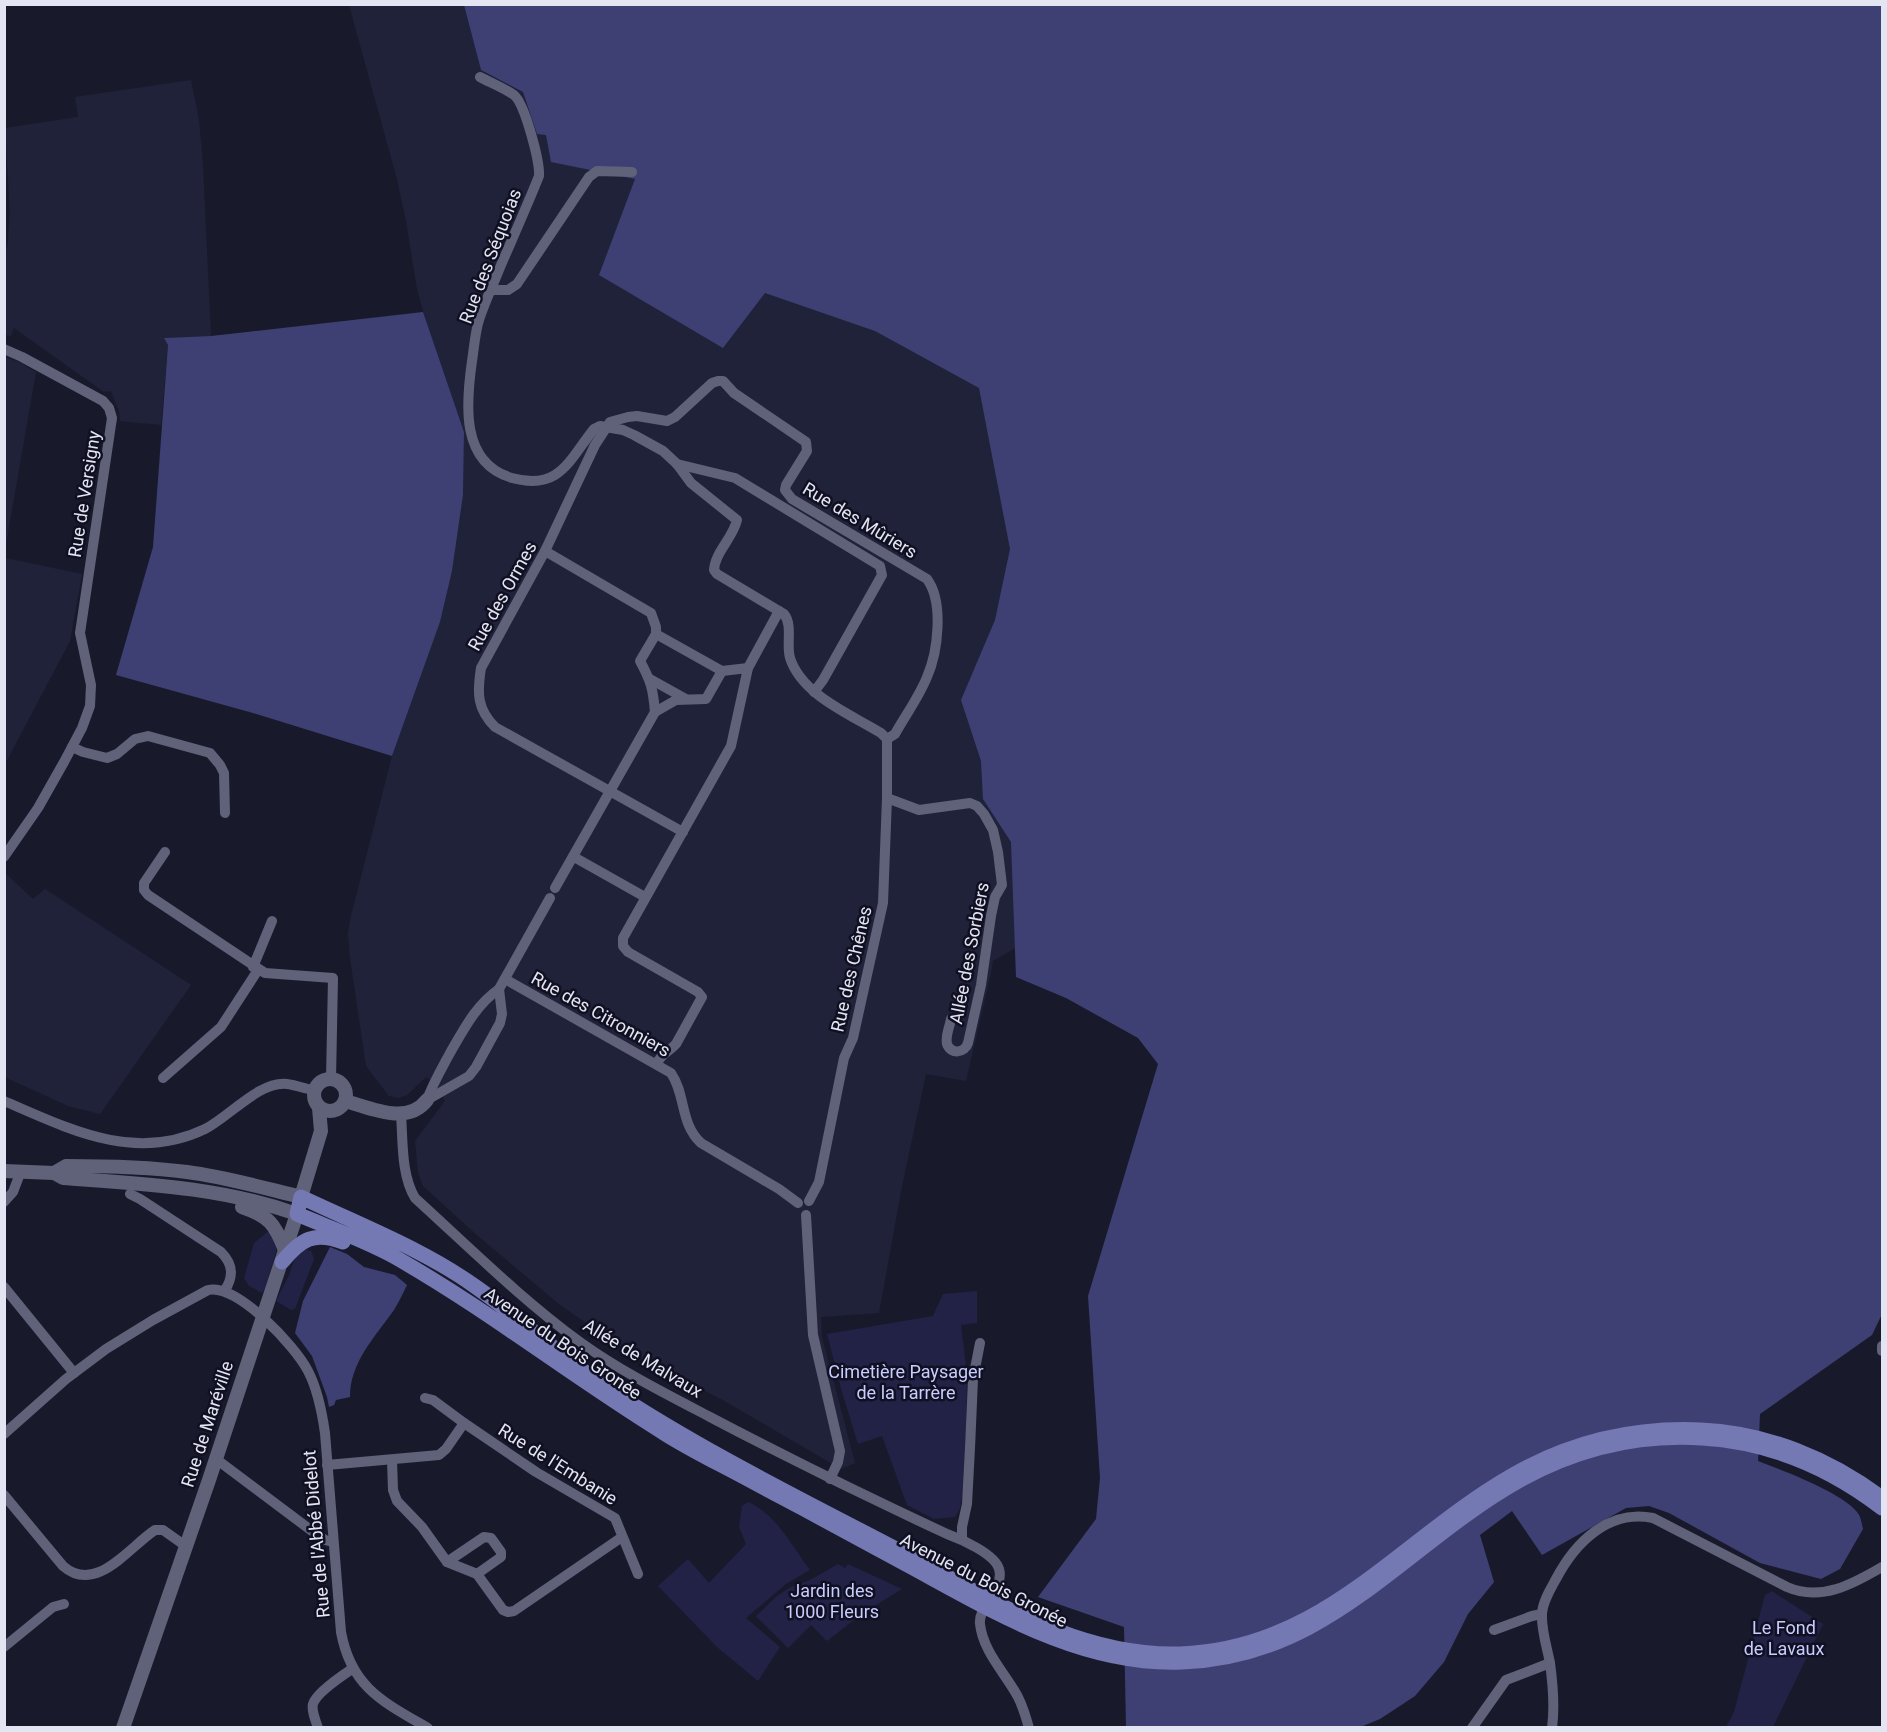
<svg xmlns="http://www.w3.org/2000/svg" width="1887" height="1732" font-family="Roboto,sans-serif">
  <style>
    .built { fill: #20223a }
    .green { fill: #212245 }
    .forest { fill: #3e4073 }
    .lines { fill: none; stroke-linecap: round; stroke-linejoin: round }
    .street { stroke: #606279; stroke-width: 10 }
    .secondary { stroke: #606279; stroke-width: 14 }
    .primary { stroke: #7478b3; stroke-width: 15 }
    .labels { text-anchor: middle; dominant-baseline: central; stroke-width: 5; stroke-linejoin: round; paint-order: stroke }
    .street-label { font-size: 18px; fill: #e3e5f2; stroke: #101022 }
    .park-label { font-size: 18px; fill: #c8cdff; stroke: #101022 }
  </style>
  <rect width="100%" height="100%" fill="#181a2c"/>
  <!-- built -->
  <g class="built">
    <polygon points="349,5 464,5 481,70 523,92 537,134 546,134 635,179 1021,273 1022,944 993,961 991,973 966,1081 926,1074 901,1191 879,1313 821,1317 822,1337 855,1463 841,1469 730,1404 616,1344 559,1304 478,1236 423,1186 418,1172 415,1141 445,1101 436,1083 426,1077 407,1095 398,1098 389,1096 366,1066 350,958 348,933 351,916 392,756 440,622 452,571 463,495 464,432 428,329 417,289 406,221 397,179"/>
    <polygon points="191,80 199,120 203,166 211,336 164,338 168,345 161,425 120,421 119,411 111,391 104,392 14,328 11,336 5,335 4,257 8,243 10,212 5,128 78,117 75,97"/>
    <polygon points="5,357 19,362 36,372 5,550"/>
    <polygon points="5,558 82,574 70,641 5,764"/>
    <polygon points="4,872 33,899 45,889 191,985 100,1114 68,1106 5,1077"/>
  </g>
  <!-- green -->
  <g class="green">
    <polygon points="271,1229 277,1247 276,1252 265,1288 262,1293 249,1286 244,1278 254,1243"/>
    <polygon points="307,1247 308,1251 311,1250 314,1259 295,1309 291,1310 276,1301 289,1275 296,1255"/>
    <polygon points="977,1291 977,1323 961,1325 967,1375 965,1481 960,1508 955,1517 934,1519 907,1505 882,1436 858,1444 842,1392 827,1334 933,1316 943,1294"/>
    <path d="M748,1502C776,1514 792,1546 810,1570L786,1584L746,1618L780,1647L758,1681L717,1647L658,1586L688,1559L709,1583L746,1544L739,1527L742,1506Z"/>
    <polygon points="838,1564 845,1568 848,1564 902,1589 863,1613 827,1641 811,1625 788,1648 756,1616 777,1596 791,1587 812,1579"/>
    <polygon points="1772,1591 1823,1624 1773,1727 1726,1727 1734,1712 1765,1595"/>
  </g>
  <!-- forest -->
  <g class="forest">
    <path d="M464,5H1882V1314L1872,1335L1760,1414L1758,1461C1781,1470 1847,1494 1859,1515C1861,1518 1862,1525 1863,1529L1840,1569L1821,1579L1760,1563L1669,1513L1649,1506L1626,1508L1542,1555L1512,1511L1480,1535L1494,1582L1468,1614L1444,1662L1415,1696L1380,1719L1358,1728L1126,1727L1124,1627L1038,1597L1096,1519L1100,1478L1088,1296L1158,1064L1138,1038L1066,998L1016,977L1011,842L983,799L981,761L961,700L995,620L1010,549L979,388L875,331L765,293L723,348L599,275L635,179L551,162L546,135L537,134L523,92L481,70Z"/>
    <polygon points="423,312 464,432 463,495 452,571 440,622 392,756 253,713 116,675 153,547 168,345 164,338 211,336"/>
    <path d="M330,1247L347,1254L364,1267L395,1275L407,1285C403,1293 399,1302 394,1310C375,1337 350,1362 350,1397L336,1400L334,1405L329,1407L327,1397L312,1356L295,1333L303,1301Z"/>
  </g>
  <g class="lines">
    <!-- street -->
    <g class="street">
      <path d="M480,77C491,83 504,88 514,95C525,104 540,162 539,176C527,206 514,235 501,265C494,283 485,301 479,320C475,333 474,348 472,361C466,403 460,463 512,478C560,491 569,460 594,429L600,426L623,430L634,435L663,451L677,464L735,478L880,566L882,575L823,680L814,692"/>
      <polyline points="491,290 508,290 517,284 589,177 597,171 632,172"/>
      <polyline points="4,349 22,357 103,401 109,408 112,418 80,633 91,685 90,706 82,728 64,762 38,808 4,857"/>
      <path d="M677,464L691,483L737,520C733,538 715,552 714,570L717,574L784,614C793,625 786,644 790,658C802,695 850,714 881,733L887,739"/>
      <polyline points="545,551 651,613 656,627 656,634"/>
      <polyline points="650,679 686,699"/>
      <path d="M655,712C653,689 651,681 640,661L656,634L722,671L748,668"/>
      <polyline points="655,712 676,700 706,699 722,671"/>
      <polyline points="72,747 83,752 107,758 117,754 135,739 148,736 210,753 220,765 224,773 225,813"/>
      <path d="M887,798L919,810L970,803L977,806L984,814L993,830L998,852L1002,885L995,897L991,916L981,985L968,1043C965,1053 951,1055 947,1044C945,1036 950,1026 951,1019"/>
      <path d="M683,832L495,727C477,709 477,693 481,668L545,551L595,445L610,422L628,417L637,416L667,421L675,417L712,383L718,381H723L734,393L806,442L807,451L786,485L785,490L792,499L927,579C944,602 938,652 927,677C919,697 905,716 895,734L887,739"/>
      <polyline points="165,852 144,883 144,890 148,895 265,973 333,978 331,1079"/>
      <polyline points="574,857 645,897"/>
      <polyline points="555,888 655,712"/>
      <polyline points="253,967 272,921"/>
      <path d="M505,979L671,1073C686,1095 680,1124 701,1143L779,1189L798,1203"/>
      <path d="M657,1064C660,1054 669,1052 676,1044L702,997L698,992L628,952L623,946V938L731,746L748,668L779,611"/>
      <polyline points="163,1078 221,1027 258,970"/>
      <path d="M427,1100C433,1083 442,1068 450,1053C464,1029 476,1005 499,989L550,898"/>
      <polyline points="427,1100 469,1076 476,1067 500,1023 502,1014 499,989"/>
      <path d="M4,1101C69,1129 135,1163 205,1129C229,1117 259,1081 287,1084C296,1085 305,1089 314,1090"/>
      <path d="M401,1114C403,1141 401,1175 415,1198C469,1247 521,1299 580,1342C620,1371 666,1394 710,1417C788,1458 867,1497 947,1534C961,1539 995,1554 999,1569C1005,1589 978,1605 980,1624C983,1652 1006,1674 1018,1697C1023,1707 1026,1717 1029,1728"/>
      <path d="M130,1194L140,1199L221,1252C233,1264 234,1276 225,1290"/>
      <polyline points="809,1201 819,1182 844,1058 853,1038 883,903 887,798 887,739"/>
      <polyline points="4,1202 13,1192 21,1171"/>
      <polyline points="806,1215 813,1335 840,1451 838,1462 830,1479"/>
      <polyline points="4,1287 74,1373"/>
      <polyline points="1882,1346 1882,1351"/>
      <polyline points="425,1398 433,1400 464,1423 536,1472 615,1518 638,1574"/>
      <path d="M4,1434L66,1379L106,1349L153,1320L208,1290C237,1283 295,1346 308,1371C318,1390 322,1412 325,1433L341,1632C351,1687 383,1702 428,1728"/>
      <polyline points="216,1459 316,1534 325,1540 333,1542"/>
      <polyline points="392,1460 393,1490 397,1501 422,1527 447,1562 477,1574 503,1610 508,1612 514,1611 622,1537"/>
      <polyline points="327,1465 439,1455 446,1449 464,1423"/>
      <path d="M4,1495L63,1566C96,1595 129,1547 155,1530H163L187,1547"/>
      <polyline points="962,1539 962,1527 967,1504 970,1448 973,1379 980,1343"/>
      <polyline points="447,1562 484,1537 491,1538 501,1552 501,1557 477,1574"/>
      <polyline points="1494,1630 1532,1616 1542,1614"/>
      <polyline points="4,1647 53,1607 64,1604"/>
      <path d="M318,1728C316,1721 311,1711 313,1704C316,1693 343,1675 352,1669"/>
      <polyline points="1472,1728 1506,1680 1550,1663"/>
      <path d="M1552,1728C1555,1706 1553,1685 1550,1663C1547,1647 1541,1630 1542,1613C1543,1601 1550,1590 1556,1579C1575,1543 1608,1509 1653,1518L1787,1587C1821,1602 1853,1584 1882,1567"/>
    </g>
    <!-- secondary -->
    <g class="secondary">
      <circle cx="330" cy="1095" r="16"/>
      <path d="M345,1101C371,1108 407,1126 427,1100"/>
      <path d="M4,1171L54,1173L63,1178C144,1184 220,1187 297,1214L209,1480L123,1728"/>
      <path d="M54,1173L66,1166C106,1166 148,1167 187,1172C226,1177 264,1188 301,1197L321,1131L319,1108"/>
      <path d="M242,1207C269,1216 275,1224 285,1250"/>
    </g>
    <!-- primary -->
    <g class="primary">
      <path d="M282,1262C301,1239 314,1231 343,1242"/>
      <path d="M1882,1498C1830,1459 1767,1433 1701,1430C1634,1427 1571,1442 1513,1475C1399,1540 1324,1649 1180,1654C1082,1657 998,1604 915,1559C813,1505 707,1454 610,1390C563,1359 522,1319 476,1287C423,1249 360,1225 301,1197L297,1214C330,1228 364,1240 395,1257C488,1310 573,1377 664,1433C689,1449 716,1462 742,1476C795,1504 847,1532 900,1561C988,1608 1078,1666 1182,1662C1330,1657 1403,1545 1522,1479C1577,1449 1639,1434 1702,1438C1769,1442 1830,1468 1882,1508"/>
    </g>
  </g>
  <g class="labels">
    <!-- street labels -->
    <g class="street-label">
      <text transform="translate(490 256) rotate(-69)">Rue des Séquoias</text>
      <text transform="translate(84 494) rotate(-81)">Rue de Versigny</text>
      <text transform="translate(860 520) rotate(31)">Rue des Mûriers</text>
      <text transform="translate(502 596) rotate(-61)">Rue des Ormes</text>
      <text transform="translate(969 953) rotate(-79)">Allée des Sorbiers</text>
      <text transform="translate(851 969) rotate(-77)">Rue des Chênes</text>
      <text transform="translate(601 1014) rotate(29)">Rue des Citronniers</text>
      <text transform="translate(563 1343) rotate(34)">Avenue du Bois Gronée</text>
      <text transform="translate(643 1358) rotate(31)">Allée de Malvaux</text>
      <text transform="translate(207 1424) rotate(-72)">Rue de Maréville</text>
      <text transform="translate(558 1464) rotate(32)">Rue de l'Embanie</text>
      <text transform="translate(316 1534) rotate(-95)">Rue de l'Abbé Didelot</text>
      <text transform="translate(984 1580) rotate(27)">Avenue du Bois Gronée</text>
    </g>
    <!-- park labels -->
    <g class="park-label">
      <text x="906" y="1371">Cimetière Paysager<tspan x="906" dy="21">de la Tarrère</tspan></text>
      <text x="832" y="1590">Jardin des<tspan x="832" dy="21">1000 Fleurs</tspan></text>
      <text x="1784" y="1627">Le Fond<tspan x="1784" dy="21">de Lavaux</tspan></text>
    </g>
  </g>
  <!-- border -->
  <rect width="1887" height="1732" fill="none" stroke="#e3e5f2" stroke-width="12"/>
</svg>
